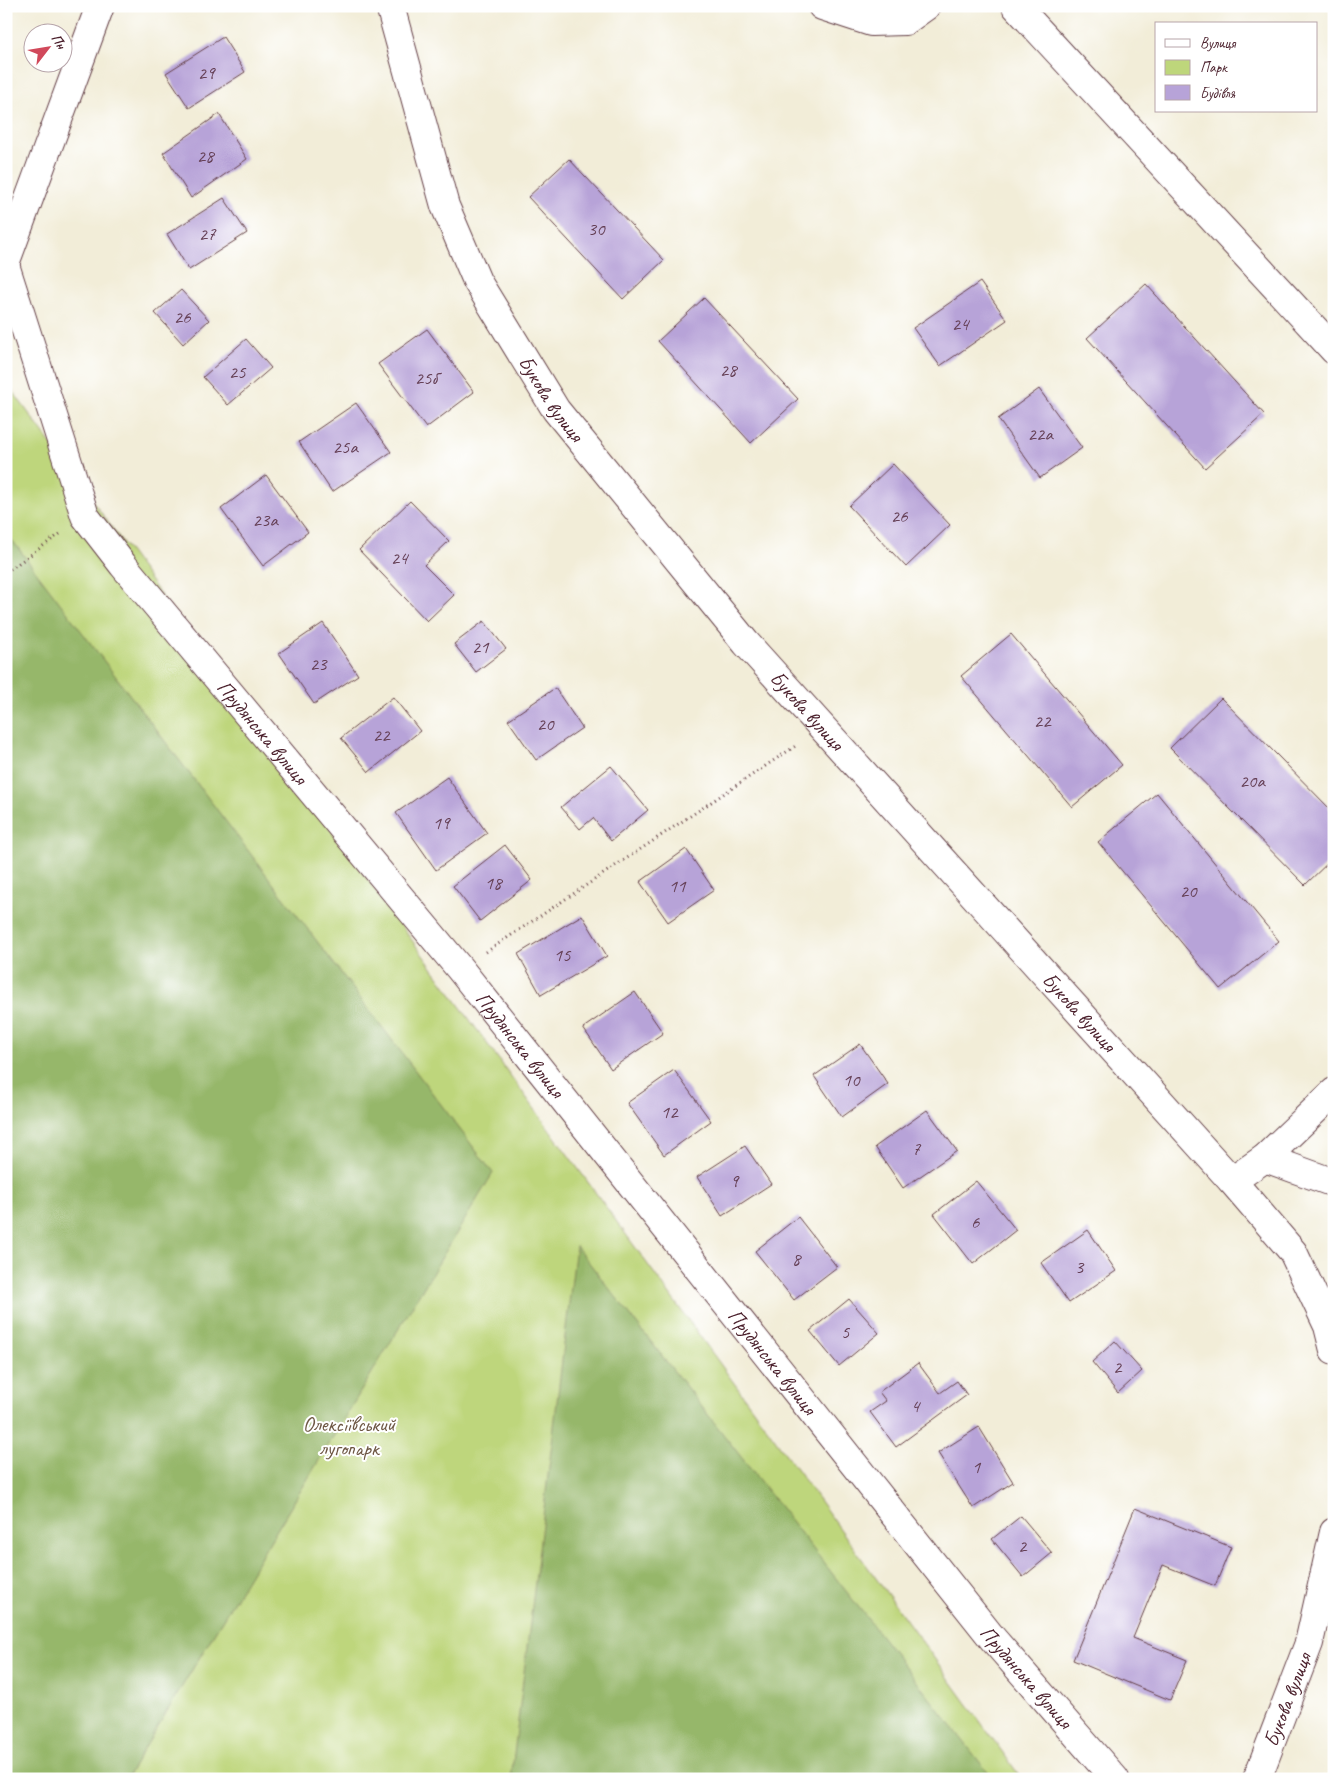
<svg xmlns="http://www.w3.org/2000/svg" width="1340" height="1785" font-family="Caveat,sans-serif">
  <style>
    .green { fill: #bed67b; stroke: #847a53 }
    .forest { fill: #96b76b; stroke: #706b4b }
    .building { fill: #b7a3d8 }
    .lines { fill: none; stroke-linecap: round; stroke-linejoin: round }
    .minor-casing { stroke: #633e45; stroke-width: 30 }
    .path { stroke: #633e45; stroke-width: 3; stroke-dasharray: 1 4; stroke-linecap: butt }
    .minor { stroke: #fff; stroke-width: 28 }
    .labels { text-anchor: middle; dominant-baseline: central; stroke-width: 4; stroke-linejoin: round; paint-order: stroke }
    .number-label { font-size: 19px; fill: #654056 }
    .street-label { font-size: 21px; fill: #4a1f2b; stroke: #fff }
    .park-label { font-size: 21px; fill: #6d5643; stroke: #fff }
  </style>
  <rect width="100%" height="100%" fill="#fff"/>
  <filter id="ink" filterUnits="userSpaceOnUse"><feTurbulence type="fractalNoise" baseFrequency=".02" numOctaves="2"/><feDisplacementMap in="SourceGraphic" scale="10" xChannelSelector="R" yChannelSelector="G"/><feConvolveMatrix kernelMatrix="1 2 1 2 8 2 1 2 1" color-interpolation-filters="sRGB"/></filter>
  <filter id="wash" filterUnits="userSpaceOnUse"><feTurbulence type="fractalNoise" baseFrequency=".0096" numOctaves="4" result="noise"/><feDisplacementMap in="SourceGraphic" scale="20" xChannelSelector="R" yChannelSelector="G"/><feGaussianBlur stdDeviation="1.12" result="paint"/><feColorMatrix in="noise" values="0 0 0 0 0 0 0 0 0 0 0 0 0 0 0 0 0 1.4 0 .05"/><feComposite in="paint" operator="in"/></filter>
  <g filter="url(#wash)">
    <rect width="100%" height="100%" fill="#f2edd8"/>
    <!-- green -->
    <polygon class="green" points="6,382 1022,1779 6,1779"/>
    <!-- forest -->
    <g class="forest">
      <polygon points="6,532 493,1173 126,1779 6,1779"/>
      <polygon points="576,1246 993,1779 511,1779"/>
    </g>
    <g id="blocks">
      <!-- building -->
      <g class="building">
        <polygon points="223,37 245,72 189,108 166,73"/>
        <polygon points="219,114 247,159 191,198 163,153"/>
        <polygon points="569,159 664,260 623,299 528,197"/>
        <polygon points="224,198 247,233 189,270 167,234"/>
        <polygon points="980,282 1007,320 940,366 913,328"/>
        <polygon points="1146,284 1264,414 1205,468 1087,338"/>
        <polygon points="181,290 209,320 183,344 155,313"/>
        <polygon points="704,298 798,399 751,443 658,341"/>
        <polygon points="427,329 474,392 426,428 378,364"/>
        <polygon points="246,339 271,368 228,405 203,377"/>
        <polygon points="1039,389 1082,448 1040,478 998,419"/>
        <polygon points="356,403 391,452 332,492 299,442"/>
        <polygon points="893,464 950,525 906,567 849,506"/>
        <polygon points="266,475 308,532 263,566 221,509"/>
        <polygon points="410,501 449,541 424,565 454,595 427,621 359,550"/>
        <polygon points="484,621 506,649 476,672 454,644"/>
        <polygon points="323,623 358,675 314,704 279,653"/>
        <polygon points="1011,634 1122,765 1072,807 961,676"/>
        <polygon points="555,688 582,728 536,760 508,720"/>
        <polygon points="393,697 420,731 369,772 341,738"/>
        <polygon points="1221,698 1334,813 1334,857 1305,885 1170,748"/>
        <polygon points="611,766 648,810 611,841 593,818 580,829 561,807"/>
        <polygon points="447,777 487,833 436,870 396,813"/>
        <polygon points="1157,793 1279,941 1220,989 1098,842"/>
        <polygon points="505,845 532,880 480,921 453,886"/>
        <polygon points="686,849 714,890 668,922 640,882"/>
        <polygon points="582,915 607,956 541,995 518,954"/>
        <polygon points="635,992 663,1033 611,1069 583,1028"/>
        <polygon points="860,1044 888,1084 842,1117 814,1076"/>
        <polygon points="674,1070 711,1121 664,1155 627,1103"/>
        <polygon points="927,1110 957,1151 903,1188 875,1147"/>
        <polygon points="745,1146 771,1184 722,1216 697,1177"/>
        <polygon points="976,1181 1016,1230 973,1264 934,1214"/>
        <polygon points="798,1217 837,1267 794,1300 755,1251"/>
        <polygon points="1088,1230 1116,1271 1069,1303 1041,1263"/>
        <polygon points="849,1299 879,1333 839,1366 810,1331"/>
        <polygon points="1115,1341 1142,1371 1118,1393 1092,1362"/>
        <polygon points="918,1363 940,1393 957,1381 967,1395 896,1447 870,1412 886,1401 879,1392"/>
        <polygon points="979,1427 1013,1482 973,1508 938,1453"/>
        <polygon points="1135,1508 1231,1547 1215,1586 1163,1565 1133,1638 1187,1660 1170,1700 1073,1660"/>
        <polygon points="1021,1516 1052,1553 1023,1577 992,1539"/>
      </g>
    </g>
  </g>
  <g filter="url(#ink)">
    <use href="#blocks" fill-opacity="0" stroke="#633e45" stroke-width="1"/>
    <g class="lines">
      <!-- minor casing -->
      <g class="minor-casing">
        <g id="minor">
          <path id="s1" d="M390,6L445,206L477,281L556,410L746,643L1232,1181L1293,1252L1328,1326L1334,1350"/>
          <polyline points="822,6 871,22 905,21 926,6"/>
          <polyline points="1016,6 1334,350"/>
          <polyline points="6,261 100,6"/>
          <path id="s2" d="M6,268L85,516L123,565L460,969L993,1639L1115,1779"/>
          <polyline points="1265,1158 1334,1183"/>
          <polyline points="1232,1181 1265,1158 1334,1092"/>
          <path id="s3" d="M1257,1779L1309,1643L1334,1532"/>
        </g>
      </g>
      <!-- path -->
      <g class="path">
        <polyline points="6,572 60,534"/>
        <polyline points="486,952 797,745"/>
      </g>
      <!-- minor -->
      <use href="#minor" class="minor"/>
    </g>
  </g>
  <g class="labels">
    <!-- number labels -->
    <g class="number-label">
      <text x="206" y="73">29</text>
      <text x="205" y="156">28</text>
      <text x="596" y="229">30</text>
      <text x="207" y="234">27</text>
      <text x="182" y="317">26</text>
      <text x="960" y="324">24</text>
      <text x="728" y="370">28</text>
      <text x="237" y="372">25</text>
      <text x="426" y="378">25б</text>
      <text x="1040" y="434">22а</text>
      <text x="345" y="447">25а</text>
      <text x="899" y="516">26</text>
      <text x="265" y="520">23а</text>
      <text x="399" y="558">24</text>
      <text x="480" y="647">21</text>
      <text x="318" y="664">23</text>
      <text x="1042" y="721">22</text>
      <text x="545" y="724">20</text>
      <text x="381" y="735">22</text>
      <text x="1252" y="781">20а</text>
      <text x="441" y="823">19</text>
      <text x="493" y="883">18</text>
      <text x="677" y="886">11</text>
      <text x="1188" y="891">20</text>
      <text x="562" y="955">15</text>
      <text x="851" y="1080">10</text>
      <text x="669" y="1112">12</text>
      <text x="916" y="1149">7</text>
      <text x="734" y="1181">9</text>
      <text x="975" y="1222">6</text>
      <text x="796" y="1259">8</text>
      <text x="1079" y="1267">3</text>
      <text x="845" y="1332">5</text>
      <text x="1117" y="1367">2</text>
      <text x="915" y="1406">4</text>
      <text x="976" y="1467">1</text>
      <text x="1022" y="1546">2</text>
    </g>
    <!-- street labels -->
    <g class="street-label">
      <text stroke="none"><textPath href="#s1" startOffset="428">Букова вулиця</textPath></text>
      <text stroke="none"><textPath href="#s1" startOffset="832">Букова вулиця</textPath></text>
      <text stroke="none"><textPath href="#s2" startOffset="540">Прудянська вулиця</textPath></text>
      <text stroke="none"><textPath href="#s1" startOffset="1238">Букова вулиця</textPath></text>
      <text stroke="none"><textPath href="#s2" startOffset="945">Прудянська вулиця</textPath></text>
      <text stroke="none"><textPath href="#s2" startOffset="1350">Прудянська вулиця</textPath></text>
      <text stroke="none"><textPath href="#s2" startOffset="1755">Прудянська вулиця</textPath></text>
      <text stroke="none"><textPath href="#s3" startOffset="85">Букова вулиця</textPath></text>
    </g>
    <!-- park labels -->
    <g class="park-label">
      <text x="349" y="1424">Олексіївський<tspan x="349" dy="24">лугопарк</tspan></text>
    </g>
  </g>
  <!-- margin -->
  <rect width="1340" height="1785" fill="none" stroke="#fff" stroke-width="25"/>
  <!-- legend -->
  <rect x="1155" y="22" width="162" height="90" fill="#ffffff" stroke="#b7a5aa"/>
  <rect x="1165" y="39" width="25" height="8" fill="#ffffff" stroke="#b7a5aa"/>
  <text x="1200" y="48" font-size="15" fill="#4a1f2b">Вулиця</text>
  <rect x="1165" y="60" width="25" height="15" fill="#bed67b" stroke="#b7a5aa"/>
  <text x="1200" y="72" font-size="15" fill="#4a1f2b">Парк</text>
  <rect x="1165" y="85" width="25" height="15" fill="#b7a3d8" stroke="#b7a5aa"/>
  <text x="1200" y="98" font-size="15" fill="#4a1f2b">Будівля</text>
  <!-- north arrow -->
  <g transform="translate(48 48) rotate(59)"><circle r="24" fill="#ffffff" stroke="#b7a5aa"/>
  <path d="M0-4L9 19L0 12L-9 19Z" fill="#d1495b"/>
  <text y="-8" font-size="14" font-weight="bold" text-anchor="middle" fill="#4a1f2b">Пн</text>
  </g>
</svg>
